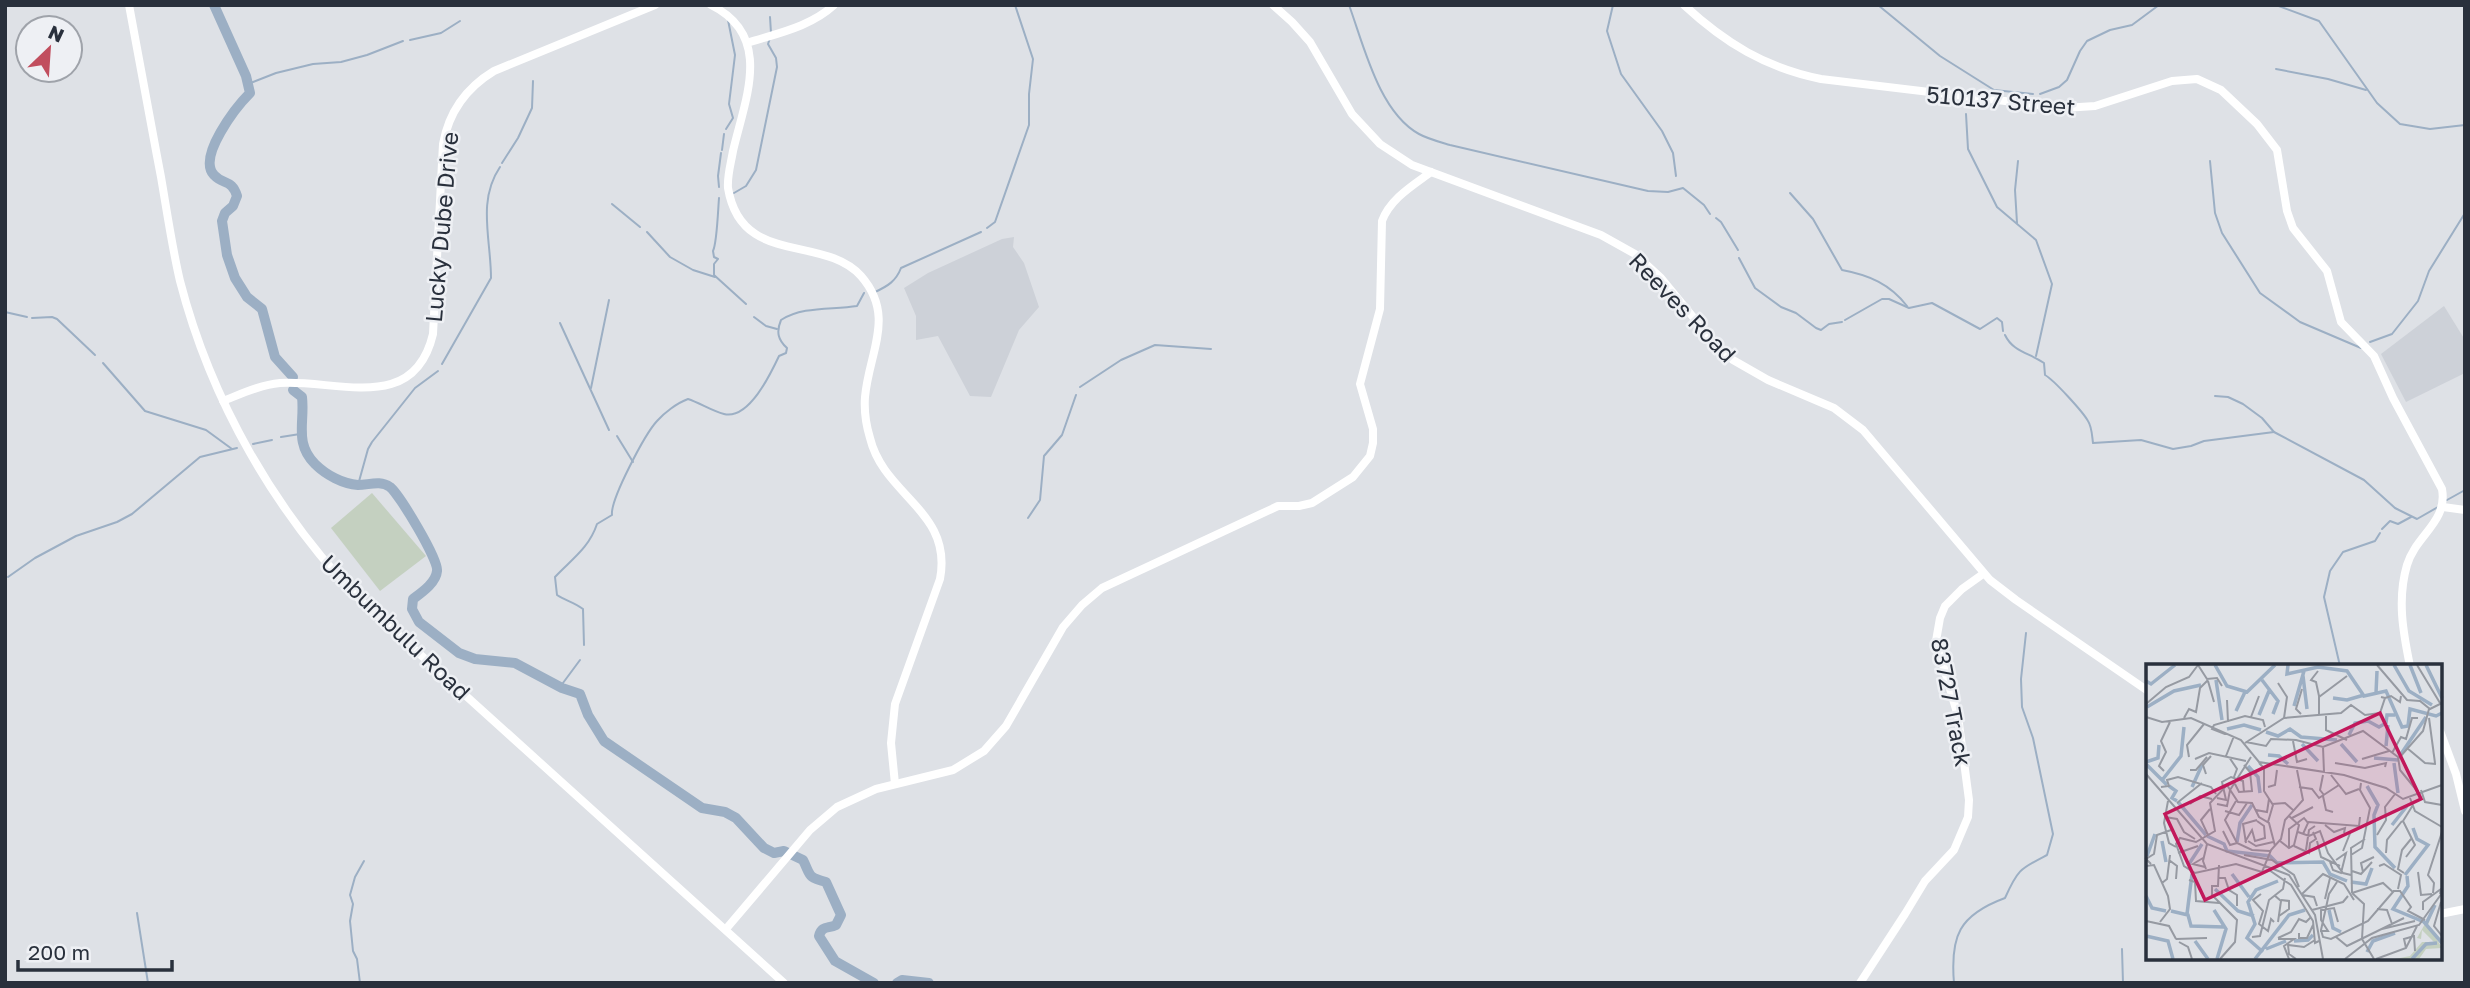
<svg xmlns="http://www.w3.org/2000/svg" width="2470" height="988" font-family="'Golos Text',sans-serif">
  <style>
    .built { fill: #cdd1d8 }
    .green { fill: #c4d0c0 }
    .lines { fill: none; stroke-linecap: round; stroke-linejoin: round }
    .stream { stroke: #9cafc4; stroke-width: 2 }
    .river { stroke: #9cafc4; stroke-width: 10 }
    .secondary { stroke: #fff; stroke-width: 8 }
    .labels { text-anchor: middle; dominant-baseline: central; stroke-width: 5; stroke-linejoin: round; paint-order: stroke }
    .street-label { font-size: 23px; fill: #29303c; stroke: #eef0f4 }
    .inset-river { fill: none; stroke: #9cafc4; stroke-width: 3.5 }
    .inset-road { fill: none; stroke: #969aa2; stroke-width: 2 }
    .view { fill: #c2185b; fill-opacity: 0.15; stroke: #c2185b; stroke-width: 3.5 }
    .inset-edge { fill: none; stroke: #29303c; stroke-width: 3.5 }
  </style>
  <rect width="100%" height="100%" fill="#dee1e6"/>
  <!-- built -->
  <g class="built">
    <polygon points="1014,237 1013,247 1024,263 1039,307 1019,330 991,397 970,396 938,336 916,340 916,316 904,288 928,273 1002,239"/>
    <polygon points="2444,306 2465,340 2465,373 2406,402 2381,354"/>
  </g>
  <!-- green -->
  <polygon class="green" points="372,493 426,556 380,591 331,528"/>
  <g class="lines">
    <!-- stream -->
    <g class="stream">
      <path d="M1349,5C1364,46 1379,112 1419,134C1428,139 1440,142 1450,145L1648,191L1668,192L1683,188L1704,205L1710,214"/>
      <polyline points="1613,5 1607,31 1621,74 1662,131 1673,153 1676,176"/>
      <polyline points="1878,5 1940,56 1994,90 2033,94"/>
      <polyline points="2276,5 2319,21 2377,103 2400,124 2430,129 2465,125"/>
      <polyline points="770,17 771,33"/>
      <polyline points="410,40 441,33 460,21"/>
      <polyline points="2276,69 2328,79 2366,90"/>
      <polyline points="248,84 276,73 313,64 341,62 367,55 403,41"/>
      <polyline points="2040,94 2059,87 2067,80 2080,51 2087,41 2110,30 2132,25 2159,5"/>
      <polyline points="1966,114 1968,149 1997,207 2036,240 2052,284 2036,356"/>
      <polyline points="726,129 733,118 729,104 735,55 728,20"/>
      <polyline points="722,150 724,134"/>
      <polyline points="2210,161 2215,213 2222,233 2260,293 2300,322 2361,348"/>
      <polyline points="502,163 518,138 532,108 533,81"/>
      <polyline points="719,187 718,176 721,153"/>
      <polyline points="734,193 746,186 756,170 777,67 776,58 768,44 770,38"/>
      <path d="M1790,193L1813,219L1842,270C1869,275 1890,284 1907,306"/>
      <path d="M719,198C718,210 717,243 713,251L714,257L718,259L714,264V275L746,304"/>
      <polyline points="612,204 640,227"/>
      <polyline points="1716,218 1721,222 1738,250"/>
      <polyline points="2017,223 2015,190 2018,161"/>
      <polyline points="987,228 995,222 1029,125 1029,94 1033,59 1015,5"/>
      <polyline points="647,232 670,257 693,270 715,277"/>
      <polyline points="1739,258 1755,288 1781,307 1796,313 1816,328 1821,330 1829,324 1842,322"/>
      <path d="M875,292C888,286 896,281 901,268L981,232"/>
      <polyline points="5,312 27,317"/>
      <polyline points="754,317 766,326 777,329"/>
      <polyline points="32,318 52,317 57,319 95,355"/>
      <polyline points="1845,320 1882,299 1889,299 1909,308 1932,303 1980,329 1997,318 2002,322 2003,331"/>
      <polyline points="560,323 609,430"/>
      <path d="M2005,335C2013,352 2030,353 2044,363L2045,375C2054,380 2083,412 2088,421C2092,427 2092,436 2093,443L2141,440L2173,449L2191,446L2204,441L2274,432"/>
      <polyline points="2370,342 2392,334 2418,301 2429,271 2465,213"/>
      <polyline points="103,363 145,411 206,430 232,449"/>
      <path d="M442,364L491,278C491,239 477,201 500,167"/>
      <polyline points="1080,387 1121,360 1155,345 1211,349"/>
      <polyline points="591,388 609,300"/>
      <polyline points="2215,396 2228,397 2243,404 2262,418 2274,432 2364,480 2395,508 2417,519 2438,507"/>
      <polyline points="617,436 633,462"/>
      <polyline points="281,437 300,434"/>
      <polyline points="253,444 272,440"/>
      <polyline points="358,485 368,449 372,442 415,388 438,371"/>
      <polyline points="2447,500 2465,490"/>
      <polyline points="1028,518 1040,500 1044,456 1062,435 1076,395"/>
      <polyline points="2382,529 2390,521 2398,524 2411,517"/>
      <polyline points="8,577 35,558 76,536 117,522 132,514 200,457 237,448"/>
      <path d="M584,645L583,609C574,602 566,601 557,595L555,577C572,559 589,548 597,524L612,515C610,500 645,434 657,421C664,413 677,403 688,399C700,403 712,411 724,414C749,420 771,373 779,356L786,353L787,348C778,340 776,332 781,320C803,306 831,310 857,306L864,293"/>
      <polyline points="2340,666 2324,597 2330,571 2343,552 2375,541 2380,533"/>
      <polyline points="560,687 580,660"/>
      <polyline points="137,913 148,983"/>
      <polyline points="2122,949 2123,983"/>
      <polyline points="360,983 357,959 353,951 350,921 353,904 350,895 355,877 364,861"/>
      <path d="M1954,983C1950,936 1959,915 2005,898C2018,869 2020,869 2047,855L2053,834L2033,738L2022,707L2021,679L2026,633"/>
    </g>
    <!-- river -->
    <g class="river">
      <path d="M214,5L246,76L250,93C236,107 197,157 214,175C223,185 232,179 237,196L233,206L225,213L222,221L227,255L235,278L247,297L262,309L275,357L293,377"/>
      <path d="M293,390L302,397C305,422 294,443 315,464C326,475 343,484 358,485C369,485 380,480 390,487C399,494 439,560 437,571C436,583 421,593 413,599L412,609L419,622L459,653L475,659L515,663L562,688L580,694L588,715L604,741L702,808L725,812L736,818L764,848L774,853L784,851L803,860C811,876 807,877 826,882L841,915L836,925C828,929 822,925 819,936L835,961L874,983"/>
      <polyline points="897,983 902,980 929,983"/>
    </g>
    <!-- secondary -->
    <g class="secondary">
      <path d="M129,5C140,63 150,120 161,177C167,212 172,247 180,281C211,401 275,512 361,601L784,983"/>
      <path d="M711,5C774,36 745,99 733,151C731,163 727,176 728,188C741,267 823,234 861,276C896,316 869,352 865,397C864,411 866,425 870,438C884,496 953,511 940,579L895,704L891,743L895,784"/>
      <polyline points="1273,5 1292,22 1310,42 1352,114 1380,144 1412,165 1601,235 1635,254 1661,278 1712,340 1733,360 1768,380 1834,408 1863,430 1990,580 2016,600 2148,691"/>
      <path d="M1684,5C1725,43 1766,68 1821,79L2064,108L2095,106L2172,81L2197,79L2221,90L2257,124L2277,150L2287,211L2293,228L2327,271L2341,322L2374,356L2393,398L2442,489C2448,522 2416,535 2407,565C2397,599 2403,632 2410,666"/>
      <path d="M747,43C778,33 810,27 834,5"/>
      <path d="M223,401C241,394 260,385 280,383C336,379 414,415 433,334L443,144C449,111 466,88 494,71L655,5"/>
      <polyline points="2443,507 2465,510"/>
      <polyline points="2440,731 2456,774 2465,811"/>
      <polyline points="2440,914 2465,909"/>
      <path d="M726,929L810,830L837,807L876,789L953,770L984,751L1006,726L1063,627L1082,605L1102,588L1278,506H1299L1312,503L1353,477L1370,456L1373,443V429L1360,384L1380,309L1382,221C1390,199 1412,186 1431,172"/>
      <polyline points="1860,983 1905,914 1925,881 1954,850 1968,817 1969,800 1958,716 1936,641 1940,618 1945,606 1962,589 1983,574"/>
    </g>
  </g>
  <g class="labels">
    <!-- street labels -->
    <g class="street-label">
      <text transform="translate(2001 100) rotate(5)">510137 Street</text>
      <text transform="translate(441 227) rotate(-85)">Lucky Dube Drive</text>
      <text transform="translate(1683 307) rotate(46)">Reeves Road</text>
      <text transform="translate(396 627) rotate(44)">Umbumbulu Road</text>
      <text transform="translate(1952 702) rotate(79)">83727 Track</text>
    </g>
  </g>
  <!-- overview -->
  <g transform="translate(2146 664)">
    <rect width="296" height="296" fill="#dee1e6"/>
    <path d="M289,242L282,261L296,284L280,285L273,295H249L264,292L276,278H288L276,266L275,275L271,274Z" fill="#c4d0c0"/>
    <path class="inset-river" d="M69,1L81,22L101,28L129,1M142,1L141,10L172,3L201,7L218,32L240,27L256,63L262,62L264,45L290,52L296,49M248,1L263,27L286,41M264,1L275,29M280,1L296,34M157,12L161,45M70,16L76,56M116,16L132,37L127,50M0,17L5,20L29,1M230,29L231,7M187,34L201,36L218,31M148,42L158,7M1,43L28,27L55,21M90,47L99,28M113,51L123,27M81,65L98,61L115,66M120,68L132,72L144,65L155,73L191,76M203,71L209,59L222,57L233,63L240,59L241,51H249M156,80L172,97M195,80L211,98M240,82L242,61M255,90L280,53M122,91L133,92L142,100M228,94L252,96M0,98L12,94L13,81M248,99L252,129M0,100L21,121M102,102L112,113L114,129M17,115L35,92L38,63M23,122L30,127L26,134L31,137M221,122L232,141L228,151L229,183L249,204M46,123L56,101M32,138L60,171M246,161L261,142M61,172L78,180L81,187L124,192L131,199L177,198L184,210L201,217M16,177L20,198M91,178L94,159L106,141M1,192L9,170M43,200L56,180M86,210L103,233M259,211L282,181L271,175L267,164M261,212L262,222L247,245L278,258L296,279M205,218L220,220L226,204M69,225L92,247L108,252M0,232L6,244L20,247M68,246L80,265L71,295M183,246L187,264L195,268M25,247L42,251L45,262L78,263M41,250L46,210M280,260L289,241M0,272L22,277L27,295M49,277L62,295M148,277L162,276L167,271M120,285L140,277M117,288L101,274L109,260L102,238L110,226L132,217M221,288L227,277L249,269M109,295L143,251L159,246M266,295L280,280L291,279"/>
    <path class="inset-road" d="M52,1L61,15L71,14L76,22M231,1L261,36L274,37L284,45L296,39M271,1L294,39M172,7L165,16L170,18L173,32M62,17L68,38M132,19L141,33L138,54M239,34L245,32L254,38L255,32M81,36L82,58M0,40L20,23L43,13L52,1M155,50L150,45L156,25M180,50V66L201,76M173,51V33L201,12M0,53L16,58L45,54L95,76L113,98L198,111L240,124L257,135L296,121M105,53L113,32M38,54L43,45L50,48L54,24L62,16M283,54L289,99M79,70L66,65L68,61L99,52L117,56L119,63M147,77L151,98L161,95M100,78L120,82L125,75L150,76L177,83L217,67L252,93L254,106L272,128M99,79L138,54L195,49L205,41L219,51L234,49L239,34L235,33M177,83L178,108M261,84L279,99L290,100M246,89L255,73L260,75L266,54H272M80,92L88,72M43,93L41,81L58,60M83,93L91,105L88,113M253,94L277,67L283,45M49,95L63,89L100,97M216,95L243,87M113,99L118,104V127L127,141L122,158M189,99L219,104L240,99L239,103M44,106H50L61,93M18,107L13,102L20,88L15,77L24,58M0,110L61,180L143,211L169,251L177,295M60,110L57,101L65,92M177,111L174,126L178,131M185,111L200,130L213,125M89,120L93,128L106,127L104,108L98,101M15,123L23,122L21,116L32,113L65,123L70,130M122,123L129,121L131,106M153,123L166,125L173,134L193,121M275,126L279,138L296,141M177,132L180,146L187,148M71,134L80,136L76,118L85,113L97,117L98,128M264,134L269,147L296,163M22,137L18,159L23,179L30,183M90,137L79,156L91,179L106,186L124,187M31,139L56,119M44,140L54,132L66,135M71,140L81,142L84,126L105,93M126,140L139,139L147,146M110,146L121,148L123,135M79,147L93,151L101,139M19,153L31,155L38,168L49,175M146,154L167,143M162,158L213,162L214,153M179,161L188,168L199,164L198,169M77,167L84,181L91,179M152,168L163,172L174,167L182,189L197,209L205,211M62,171L55,156L64,145M231,171L240,156L239,143L249,130M102,177L110,182L127,178M134,177L143,184L148,181L153,161L143,152M171,177L175,193L194,202M99,178L106,166L109,177L119,174L118,162L111,157M100,179L97,160L111,156M129,182L123,159L113,153L106,139L92,138L81,121L64,139L69,167L50,178L34,174L30,180L38,202L49,209L90,200L116,208L125,186L135,175L139,156L157,136L151,106M148,182L163,189L164,179L170,175L167,168M143,184V165L158,154L162,159L157,170M160,186L163,166L169,162M197,187L205,167M32,189L52,182M240,189L241,176L256,157M98,191L126,196L148,211L153,223M205,191L216,184L224,144L214,126L215,119M260,193L269,181L257,157L267,141M57,194L47,200L59,203M23,196L31,202L30,215M184,198L187,206L195,209L200,189L190,196M5,200L0,195L8,190L11,171L25,166M73,201L72,222H66V231L91,256L89,278L74,295M0,202L8,201L22,232L24,245L14,258M233,202L238,200L255,211L252,225M60,205L57,197L61,180M123,206L145,221L167,257L169,279L173,277M206,207L215,210L226,198M217,208L215,199L228,193M272,208L275,231L286,230M258,209L252,205L256,186L265,175M73,214H79L83,226L91,231V242M43,216L49,218L50,237L73,239M191,218L183,230L175,266L177,273L185,275L222,257L247,228L237,219L206,229M16,219L21,215L24,191M247,227H254L265,243L262,247L279,256M206,229L218,240L216,275L228,295M206,229L205,184L219,175M287,229L288,219L282,211L296,168M115,230L107,236L117,247L113,260L122,267L125,255L128,258M156,230L177,210L198,220L208,236M128,231L135,237L132,258M156,231L168,233L171,242M179,235L184,214M295,238L288,262L296,272M231,245L241,246L246,260M166,246L197,238L202,232M277,246V238L295,225L294,230M133,252L143,245V237L135,236M0,257L23,262L30,275M236,265L269,257M174,267H182L175,256V246L188,244L192,258M153,269V274H161L167,261M106,273L114,272L123,236L137,225L139,214M190,273L201,282L258,254M132,274L145,268L153,255L160,258L165,253M30,275L61,274M132,275H148L138,282L143,295M33,278L42,283L46,295M260,284L258,275L268,272L269,287M150,295L143,290L142,281L158,283L169,276M199,295L226,274L273,261L296,229M230,295L260,284L271,262"/>
    <path class="view" d="M234,49L275,135L59,236L19,150Z"/>
    <rect width="296" height="296" class="inset-edge"/>
  </g>
  <!-- border -->
  <rect width="2470" height="988" fill="none" stroke="#29303c" stroke-width="14"/>
  <!-- north arrow -->
  <g transform="translate(49 49) rotate(25)"><circle r="33" fill="#eef0f4" stroke="#9fa3aa" stroke-width="2"/>
  <path d="M0-5L12 26L0 18L-12 26Z" fill="#c14e5e"/>
  <text y="-10" font-size="19" font-weight="bold" text-anchor="middle" fill="#29303c">N</text>
  </g>
  <!-- scale -->
  <path d="M18 960v10h154v-10" fill="none" stroke="#29303c" stroke-width="3.5"/>
  <text x="28" y="960" font-size="21" fill="#29303c" stroke="#eef0f4" stroke-width="5" paint-order="stroke">200 m</text>
</svg>
